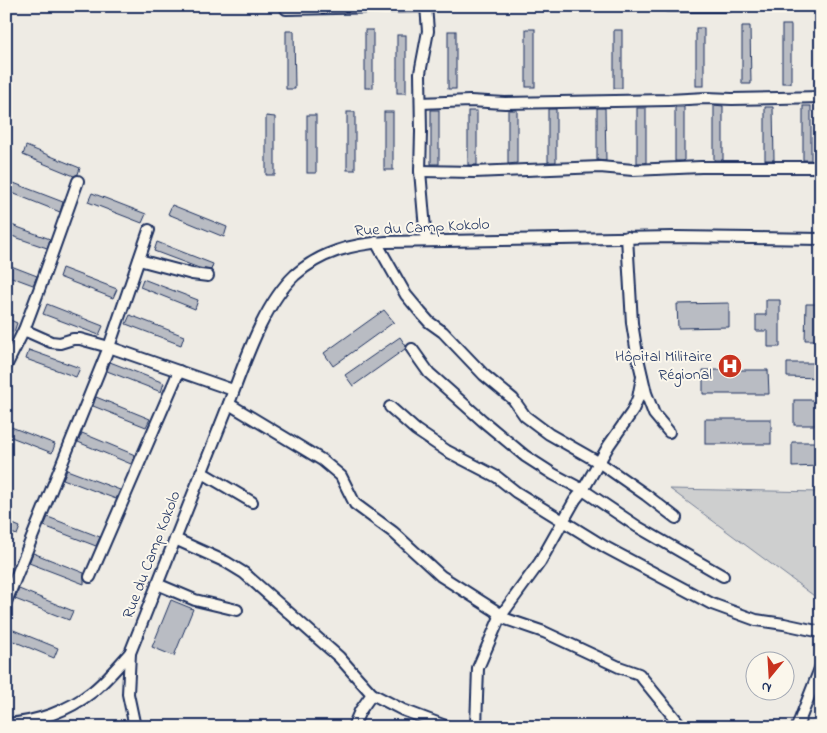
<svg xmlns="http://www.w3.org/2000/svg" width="827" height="733" font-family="'Indie Flower',sans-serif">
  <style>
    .green { fill: #cecfcf; stroke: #747f96 }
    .building { fill: #b9bcc3; stroke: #1b2f5e }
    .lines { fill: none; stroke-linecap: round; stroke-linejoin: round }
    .minor-casing { stroke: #1b2f5e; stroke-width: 14 }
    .minor { stroke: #fbf7ec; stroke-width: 10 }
    .labels { text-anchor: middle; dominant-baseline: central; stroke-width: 4; stroke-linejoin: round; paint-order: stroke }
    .street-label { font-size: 16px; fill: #1b2f5e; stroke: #fbf7ec }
    .poi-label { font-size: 16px; fill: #1b2f5e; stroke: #fbf7ec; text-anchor: end }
  </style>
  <rect width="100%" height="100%" fill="#eeebe4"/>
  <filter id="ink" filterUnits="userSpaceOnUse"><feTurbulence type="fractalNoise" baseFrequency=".02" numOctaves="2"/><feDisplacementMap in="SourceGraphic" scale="10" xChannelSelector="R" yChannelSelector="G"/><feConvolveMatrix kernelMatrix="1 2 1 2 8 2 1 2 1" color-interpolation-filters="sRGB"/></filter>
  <g filter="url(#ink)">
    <!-- green -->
    <polygon class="green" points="670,489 821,492 821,601"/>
    <!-- building -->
    <g class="building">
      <rect x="782" y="25" width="9" height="58"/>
      <polygon points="742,26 750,26 751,84 742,84"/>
      <rect x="696" y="28" width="8" height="58"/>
      <rect x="526" y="29" width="9" height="58"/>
      <rect x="365" y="30" width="8" height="58"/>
      <rect x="614" y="30" width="8" height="58"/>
      <polygon points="286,31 294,31 295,89 286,89"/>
      <rect x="448" y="31" width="8" height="58"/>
      <rect x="397" y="35" width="9" height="58"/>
      <polygon points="714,105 723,106 723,160 714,160"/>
      <rect x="803" y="106" width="8" height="54"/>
      <rect x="675" y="107" width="9" height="54"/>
      <polygon points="765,107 773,107 774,160 765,160"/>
      <polygon points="597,108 605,108 606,161 597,160"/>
      <rect x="637" y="108" width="9" height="55"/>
      <rect x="548" y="109" width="8" height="53"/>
      <rect x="431" y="110" width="8" height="54"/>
      <polygon points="508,110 517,110 517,163 508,164"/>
      <rect x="468" y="111" width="9" height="54"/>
      <rect x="347" y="112" width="8" height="58"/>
      <rect x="384" y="112" width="9" height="58"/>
      <rect x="307" y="115" width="9" height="58"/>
      <polygon points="266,116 275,117 275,175 266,175"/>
      <polygon points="26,146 80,168 78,174 74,176 23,155"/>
      <polygon points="11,182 63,202 60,212 7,191"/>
      <polygon points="92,193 146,214 142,223 88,202"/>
      <polygon points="172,205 227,227 224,237 168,214"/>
      <polygon points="6,223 50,239 47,248 6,234"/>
      <polygon points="157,242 213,264 211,270 199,268 154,251"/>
      <polygon points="6,264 37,276 33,285 6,275"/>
      <polygon points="62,268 117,289 113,298 59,277"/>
      <polygon points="143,279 198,300 195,309 140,287"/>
      <polygon points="766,300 780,300 780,347 768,347 768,331 756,331 756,315 766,315"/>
      <polygon points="729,303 729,327 678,328 677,304"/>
      <polygon points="47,304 103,326 99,335 43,314"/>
      <polygon points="806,304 821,304 821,340 805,340"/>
      <polygon points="384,310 394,322 333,366 324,353"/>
      <polygon points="130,315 184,336 181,345 126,324"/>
      <polygon points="6,318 17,323 14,332 6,329"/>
      <polygon points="400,337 406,346 405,349 353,386 345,375"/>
      <polygon points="29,350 80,368 76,377 26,359"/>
      <polygon points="110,362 164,383 161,392 107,371"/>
      <polygon points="787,363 821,363 821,378 787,377"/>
      <polygon points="703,370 768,370 769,394 703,394"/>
      <polygon points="96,397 150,419 146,427 93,406"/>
      <rect x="794" y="400" width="27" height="25"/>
      <rect x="705" y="419" width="66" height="25"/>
      <polygon points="6,425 55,444 52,453 6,435"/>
      <polygon points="82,433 135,455 131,464 78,442"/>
      <polygon points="792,442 821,442 821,466 792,467"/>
      <polygon points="67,470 120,490 116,499 63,479"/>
      <polygon points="48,517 100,537 96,546 44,526"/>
      <polygon points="6,521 20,527 17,535 6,531"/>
      <polygon points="33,553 84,573 84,584 29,563"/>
      <polygon points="19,589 73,611 69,620 15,599"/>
      <polygon points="171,600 193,609 174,656 152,647"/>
      <polygon points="6,627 58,648 54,658 6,638"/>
    </g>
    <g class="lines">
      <!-- minor casing -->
      <g class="minor-casing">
        <g id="minor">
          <polyline points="426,6 428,31 420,73 421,132 420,171 426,241"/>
          <polyline points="668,6 728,6"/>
          <polyline points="286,9 433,6"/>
          <polyline points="421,103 470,101 505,103 669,100 706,98 732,99 821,97"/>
          <polyline points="420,171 474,172 600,167 633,170 701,167 821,167"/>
          <polyline points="627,237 632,323 637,354 646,393 654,414 669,432"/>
          <polyline points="376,242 406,295 421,313 429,322 443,332 484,375 513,399 525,416 549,434 600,463 646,495 676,518"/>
          <polyline points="139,260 192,274 208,276"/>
          <polyline points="24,330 51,342 60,343 73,339 80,339 109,347 233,390"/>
          <polyline points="412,349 429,373 437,380 483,421 525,456 553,474 583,490 638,527 723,576"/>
          <polyline points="6,366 24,330 39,290 78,181"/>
          <polyline points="229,404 322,460 341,476 355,504 393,532 441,576 496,611 500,617 544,632 619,667 639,674 682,727"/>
          <polyline points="390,407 416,430 447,451 497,477 516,492 605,547 712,604 756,620 784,624 821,632"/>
          <polyline points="201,472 252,502"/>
          <polyline points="175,539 226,562 244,573 339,657 372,694 403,710 448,727"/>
          <polyline points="90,577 179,371"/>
          <polyline points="157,584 195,600 237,610"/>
          <polyline points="6,602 109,347 149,230"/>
          <path d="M6,724C37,722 68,711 92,692C106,681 118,666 130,653"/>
          <path d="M135,727L128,694L130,653C161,574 192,495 224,416C242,372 260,308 295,275C321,252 352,244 386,242L674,237L821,239"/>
          <polyline points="353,727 360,711 372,694"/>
          <polyline points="476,727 478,668 500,617 540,562 575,500 583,490 609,445 632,412 638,398 642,377"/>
          <polyline points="797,727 821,666"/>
        </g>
      </g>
      <!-- minor -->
      <use href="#minor" class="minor"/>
    </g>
  </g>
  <!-- icons -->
  <defs>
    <g id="hospital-disc" transform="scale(1.25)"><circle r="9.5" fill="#c8321e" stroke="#fbf7ec"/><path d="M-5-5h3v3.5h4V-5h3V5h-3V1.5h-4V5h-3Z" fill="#fff"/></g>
  </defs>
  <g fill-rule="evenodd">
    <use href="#hospital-disc" x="730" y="366"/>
  </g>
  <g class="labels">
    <!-- street labels -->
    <g class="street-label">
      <text transform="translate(422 228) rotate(-3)">Rue du Camp Kokolo</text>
      <text transform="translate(152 555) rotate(-69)">Rue du Camp Kokolo</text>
    </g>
    <!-- poi labels -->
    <g class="poi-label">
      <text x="712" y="357">Hôpital Militaire<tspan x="712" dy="18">Régional</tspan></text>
    </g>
  </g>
  <!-- margin -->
  <rect width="827" height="733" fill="none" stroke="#fbf7ec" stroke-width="25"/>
  <rect x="12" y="12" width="802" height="708" fill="none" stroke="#1b2f5e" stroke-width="2" filter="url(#ink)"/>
  <!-- north arrow -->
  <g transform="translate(770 676) rotate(198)"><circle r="24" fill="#fbf7ec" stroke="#a1a7b3"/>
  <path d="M0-4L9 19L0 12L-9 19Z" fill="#c8321e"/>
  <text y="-8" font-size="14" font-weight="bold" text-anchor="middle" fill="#1b2f5e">N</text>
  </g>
</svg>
